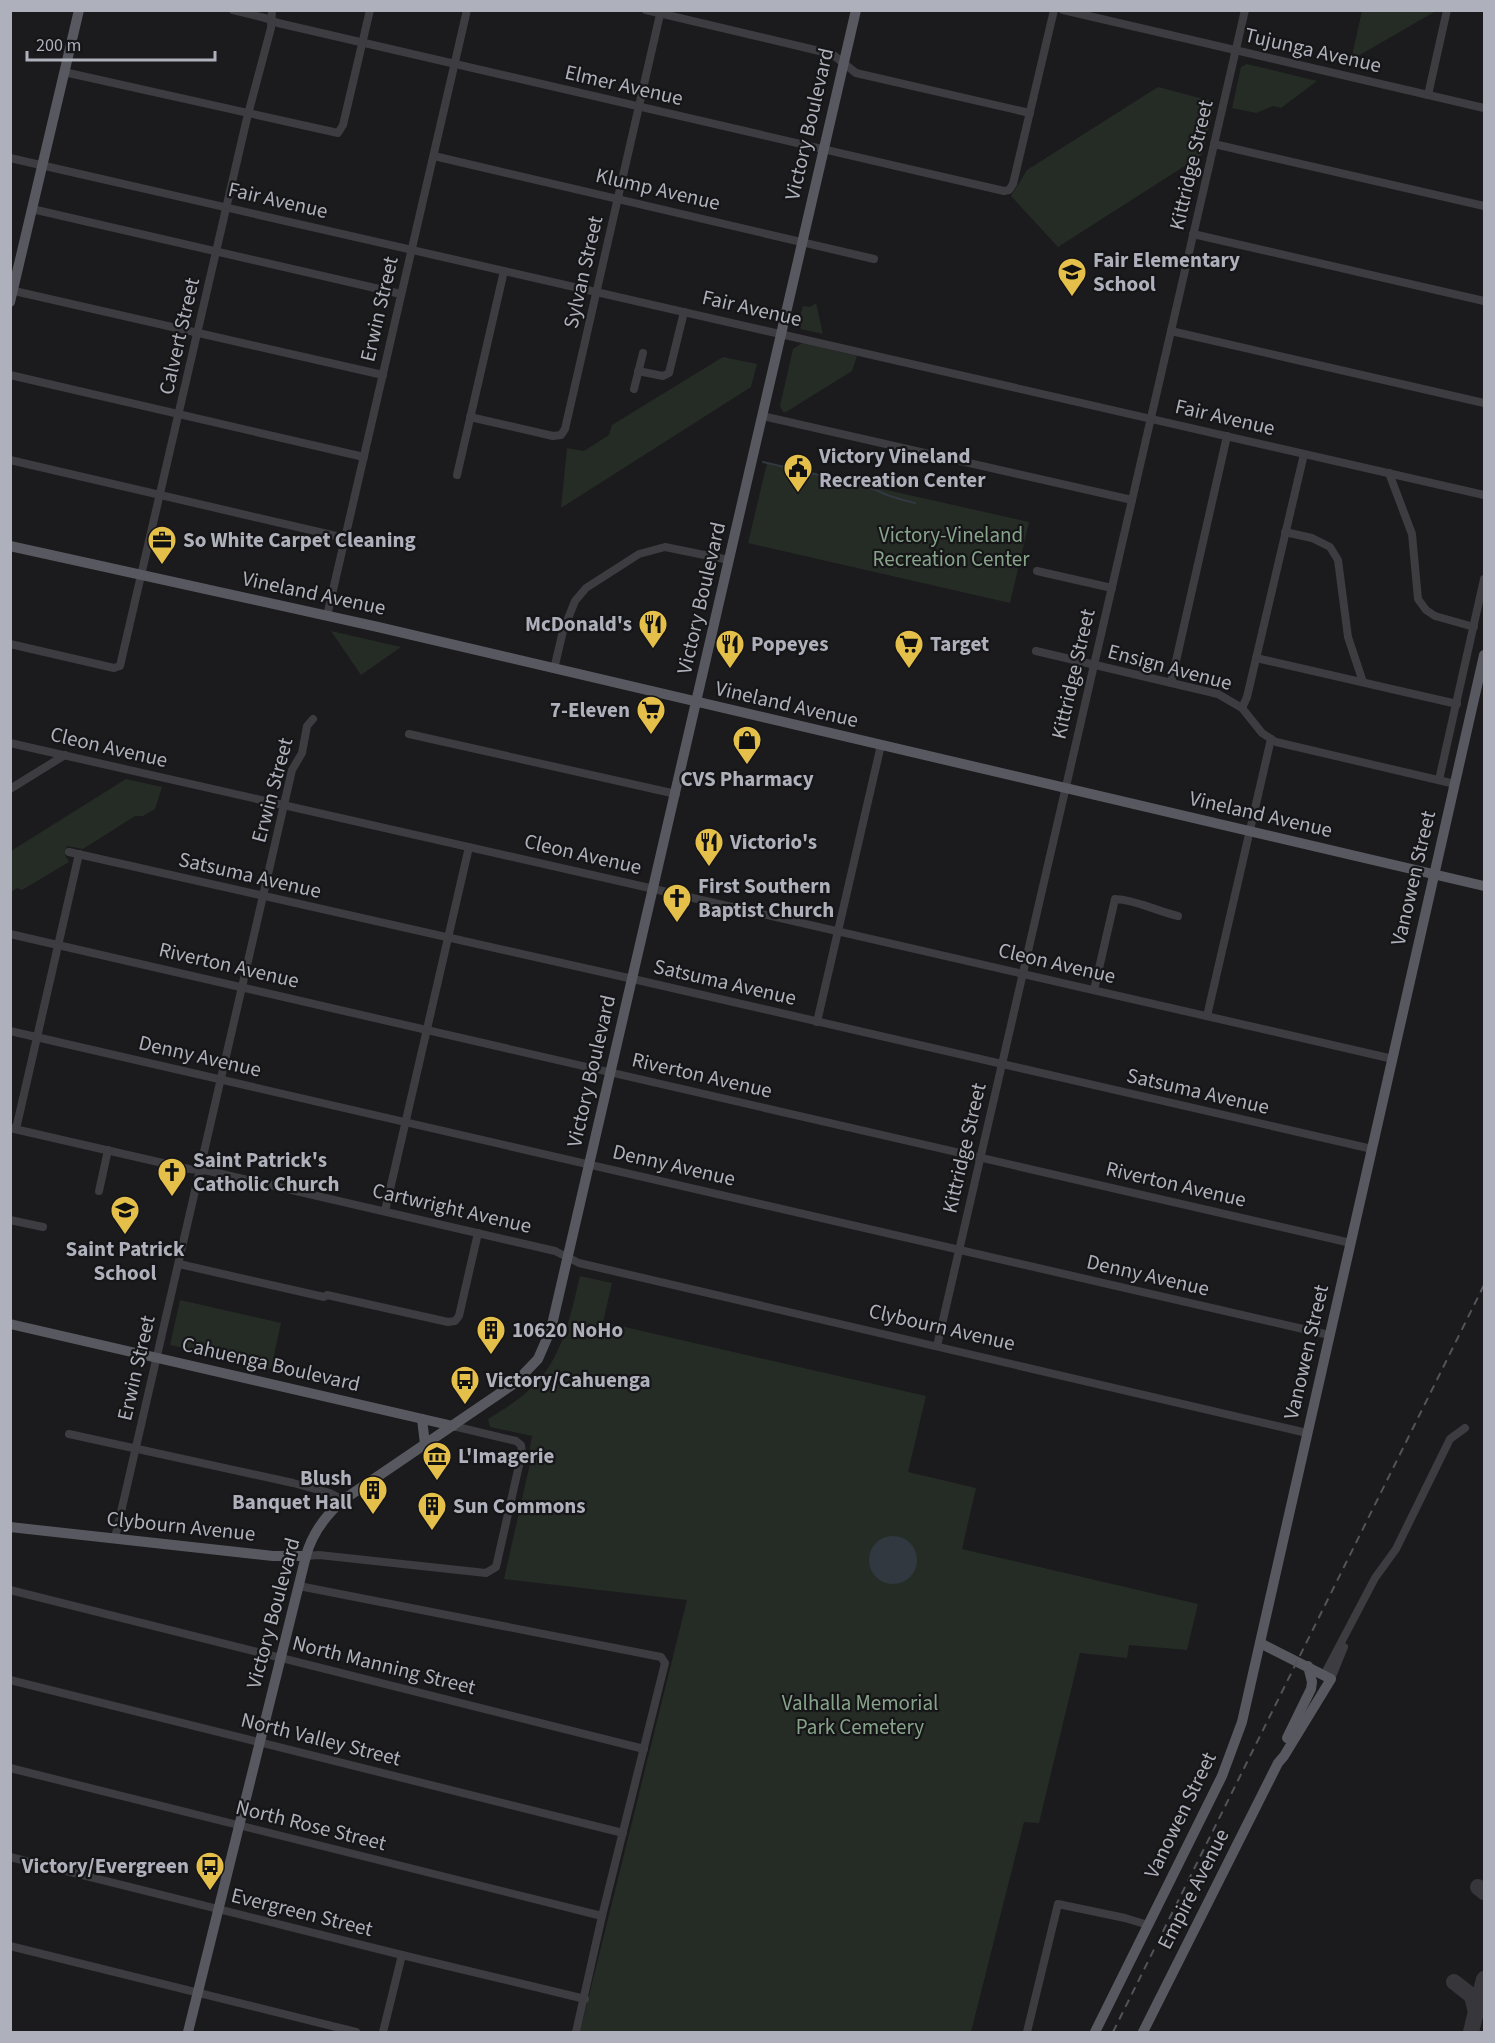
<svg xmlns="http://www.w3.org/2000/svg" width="1495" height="2043" font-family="'Source Sans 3',sans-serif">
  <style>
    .green { fill: #252c26 }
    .water { fill: #313840 }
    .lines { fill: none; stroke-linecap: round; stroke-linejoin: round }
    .stream { stroke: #313840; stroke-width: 2 }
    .taxiway { stroke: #37373b; stroke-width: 16 }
    .minor { stroke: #3c3c41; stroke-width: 8 }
    .major { stroke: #585960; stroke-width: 10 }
    .rail { stroke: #53545a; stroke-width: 2; stroke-dasharray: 8 6; stroke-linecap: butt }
    .labels { text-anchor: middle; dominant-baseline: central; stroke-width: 4.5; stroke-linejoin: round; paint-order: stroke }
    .street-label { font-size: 21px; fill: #aeb1bb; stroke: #161517 }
    .poi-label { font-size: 21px; font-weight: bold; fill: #aeb1bb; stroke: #161517; text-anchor: start }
    .park-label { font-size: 21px; fill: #87a48b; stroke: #161517 }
  </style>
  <rect width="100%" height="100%" fill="#1b1a1c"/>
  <!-- green -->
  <g class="green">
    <polygon points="1362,11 1362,10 1436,11 1351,60"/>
    <polygon points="1247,64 1317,81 1281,108 1273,106 1256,113 1232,108 1241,67"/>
    <polygon points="1158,87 1215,102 1202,155 1058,247 1011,196 1027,170"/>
    <polygon points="816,303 823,334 801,329 798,324 803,306 810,307"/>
    <polygon points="802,343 857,356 852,371 786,412 783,412 780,406 793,349"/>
    <polygon points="723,357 757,364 751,387 561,508 567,448 584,451 609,435 612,425"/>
    <polygon points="767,463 1029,522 1010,603 748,543"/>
    <polygon points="331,631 401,647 361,675"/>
    <polygon points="126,779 162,787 155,809 143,816 135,816 83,849 67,846 65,855 69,862 22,890 17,888 11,892 11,851"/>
    <path d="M580,1276L612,1283L603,1322L926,1396L908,1472L976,1488L962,1549L1198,1604L1187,1650L1129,1645L1127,1658L1080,1653L1039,1823L1024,1822L971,2032H580L687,1600L504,1579L531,1459L529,1452L532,1436L490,1427L488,1419C502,1410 518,1401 530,1389C563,1359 570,1317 580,1276Z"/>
    <polygon points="180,1300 281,1323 271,1369 170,1345"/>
  </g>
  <!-- water -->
  <circle class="water" cx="893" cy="1560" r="24"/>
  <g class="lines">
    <!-- stream -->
    <path class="stream" d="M763,462L832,478C847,484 864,485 878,491C890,497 902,500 915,503"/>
    <!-- taxiway -->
    <g class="taxiway">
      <polyline points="1478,1887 1484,1892"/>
      <polyline points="1454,1982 1472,1996 1476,2012"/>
      <polyline points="1471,2032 1484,1979"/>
    </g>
    <!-- minor -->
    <g class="minor">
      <polyline points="233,10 265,18 278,23 1004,191 1009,190 1013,184 1054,10"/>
      <polyline points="646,10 832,54 856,73 1030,113"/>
      <polyline points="1063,10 1484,108"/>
      <polyline points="64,72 338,133 343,125 370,10"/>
      <polyline points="1428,95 1447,10"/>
      <polyline points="1214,144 1484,206"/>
      <polyline points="434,156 874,259"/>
      <polyline points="10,158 1484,495"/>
      <polyline points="32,209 401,294"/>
      <polyline points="1193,234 1484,301"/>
      <polyline points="10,290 383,375"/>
      <polyline points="1171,331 1484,403"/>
      <polyline points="638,371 663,376 669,373 684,312"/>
      <polyline points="10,375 364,457"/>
      <polyline points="634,389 643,353"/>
      <polyline points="762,416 1132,500"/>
      <polyline points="470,417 553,436 561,435 565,429 661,10"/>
      <polyline points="10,460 345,538"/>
      <polyline points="1389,473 1412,534 1418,599 1426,610 1435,616 1474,627"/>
      <polyline points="457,475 504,271"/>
      <polyline points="1285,532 1312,538 1330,547 1338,560 1348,637 1363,682"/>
      <polyline points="1037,571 1112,588"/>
      <polyline points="327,616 467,10"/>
      <polyline points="10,644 114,668 120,666 247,118 271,28 272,10"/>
      <polyline points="1036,651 1218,694 1242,708 1262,733 1276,742 1455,784"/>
      <polyline points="1256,658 1457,704"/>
      <polyline points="554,669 563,631 575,601 586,588 639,554 665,547 729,560"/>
      <polyline points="1171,683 1227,436"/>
      <polyline points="1242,708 1247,697 1304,454"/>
      <polyline points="409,734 676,794"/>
      <polyline points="10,743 654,889 1393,1059"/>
      <polyline points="1439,780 1484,579"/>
      <polyline points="10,789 65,755"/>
      <polyline points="69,852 633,979 1372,1149"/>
      <polyline points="10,934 1351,1243"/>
      <path d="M1094,990L1115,899C1137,900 1156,911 1178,916"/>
      <polyline points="1207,1016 1271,739"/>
      <polyline points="817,1022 881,745"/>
      <polyline points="10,1031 1329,1335"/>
      <polyline points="10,1128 189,1169 209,1171 555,1251 579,1263 1307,1433"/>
      <polyline points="16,1129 79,854"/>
      <polyline points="99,1191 108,1150"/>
      <polyline points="385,1211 469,847"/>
      <polyline points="10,1220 43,1227"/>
      <polyline points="179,1264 324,1297 327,1295 448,1322 455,1321 459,1316 478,1233"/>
      <polyline points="937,1346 1245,10"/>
      <polyline points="69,1434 293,1483 330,1493 343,1500"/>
      <polyline points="115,1538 292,770 302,753 307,726 313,719"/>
      <polyline points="306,1556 319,1555 486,1573 496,1567 522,1452 521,1445 516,1441 453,1426"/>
      <polyline points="299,1586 661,1657 665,1663 602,1916 576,2032"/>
      <polyline points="10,1590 644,1749"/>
      <polyline points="1324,1675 1375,1578 1396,1549 1450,1439 1465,1428"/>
      <polyline points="1331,1679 1344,1647"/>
      <polyline points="10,1680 623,1833"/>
      <polyline points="10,1768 602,1916"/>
      <polyline points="10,1857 402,1955 585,1999"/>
      <polyline points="10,1946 356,2032"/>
      <polyline points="383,2032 402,1955"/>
      <polyline points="1027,2032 1058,1904 1125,1918 1148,1925"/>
    </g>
    <!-- major -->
    <g class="major">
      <polyline points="10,302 79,10"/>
      <polyline points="10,546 378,627 1484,886"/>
      <polyline points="10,1324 453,1426"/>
      <polyline points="422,1419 425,1444"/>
      <polyline points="10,1527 273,1556 306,1556"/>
      <polyline points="1287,1738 1311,1689 1312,1682 1308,1666"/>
      <path d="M188,2032L306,1556C312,1533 325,1516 343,1500L515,1383L538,1359L551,1329L856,10"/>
      <polyline points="1095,2032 1222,1776 1242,1722 1484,655"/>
      <polyline points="1143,2032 1278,1763 1284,1756 1331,1679 1260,1643"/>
    </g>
    <!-- rail -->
    <polyline class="rail" points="1113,2032 1484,1285"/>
  </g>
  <!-- icons -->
  <defs>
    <g id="school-pin" transform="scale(1.5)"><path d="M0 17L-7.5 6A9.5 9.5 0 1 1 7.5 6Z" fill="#e4bf4a" stroke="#161517"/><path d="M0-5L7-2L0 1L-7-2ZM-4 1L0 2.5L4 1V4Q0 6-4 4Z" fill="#111"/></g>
    <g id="civic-pin" transform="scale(1.5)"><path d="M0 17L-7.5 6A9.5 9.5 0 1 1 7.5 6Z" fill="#e4bf4a" stroke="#161517"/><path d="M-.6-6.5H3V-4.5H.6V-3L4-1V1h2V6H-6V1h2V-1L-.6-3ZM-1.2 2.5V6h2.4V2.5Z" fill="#111"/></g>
    <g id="office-pin" transform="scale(1.5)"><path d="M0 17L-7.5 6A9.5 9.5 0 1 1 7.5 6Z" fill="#e4bf4a" stroke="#161517"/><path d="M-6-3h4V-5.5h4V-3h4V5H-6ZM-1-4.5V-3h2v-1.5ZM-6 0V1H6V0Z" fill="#111"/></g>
    <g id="restaurant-pin" transform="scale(1.5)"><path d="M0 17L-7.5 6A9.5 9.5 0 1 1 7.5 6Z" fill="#e4bf4a" stroke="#161517"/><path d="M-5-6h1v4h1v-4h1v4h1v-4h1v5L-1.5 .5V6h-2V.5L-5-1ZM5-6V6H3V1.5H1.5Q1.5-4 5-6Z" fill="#111"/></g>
    <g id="supermarket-pin" transform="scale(1.5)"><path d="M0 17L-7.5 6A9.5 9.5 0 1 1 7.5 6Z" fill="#e4bf4a" stroke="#161517"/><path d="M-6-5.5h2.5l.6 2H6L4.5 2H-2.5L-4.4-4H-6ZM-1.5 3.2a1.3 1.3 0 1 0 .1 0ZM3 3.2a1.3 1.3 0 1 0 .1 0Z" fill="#111"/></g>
    <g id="shop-pin" transform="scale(1.5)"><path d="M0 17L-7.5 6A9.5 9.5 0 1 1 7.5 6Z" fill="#e4bf4a" stroke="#161517"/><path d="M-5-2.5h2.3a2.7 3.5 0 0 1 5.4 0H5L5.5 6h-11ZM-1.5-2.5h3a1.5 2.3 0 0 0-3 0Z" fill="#111"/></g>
    <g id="church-pin" transform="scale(1.5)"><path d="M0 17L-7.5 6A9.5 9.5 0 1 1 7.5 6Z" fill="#e4bf4a" stroke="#161517"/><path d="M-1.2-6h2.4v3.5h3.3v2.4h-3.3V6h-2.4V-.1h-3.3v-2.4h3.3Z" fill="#111"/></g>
    <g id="building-pin" transform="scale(1.5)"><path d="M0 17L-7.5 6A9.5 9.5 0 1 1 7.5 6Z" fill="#e4bf4a" stroke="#161517"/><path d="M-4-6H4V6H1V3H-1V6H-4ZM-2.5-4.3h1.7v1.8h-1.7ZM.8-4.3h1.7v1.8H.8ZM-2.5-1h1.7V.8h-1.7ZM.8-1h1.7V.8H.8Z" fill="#111"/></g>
    <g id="bus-pin" transform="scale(1.5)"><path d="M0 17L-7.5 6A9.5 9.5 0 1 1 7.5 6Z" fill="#e4bf4a" stroke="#161517"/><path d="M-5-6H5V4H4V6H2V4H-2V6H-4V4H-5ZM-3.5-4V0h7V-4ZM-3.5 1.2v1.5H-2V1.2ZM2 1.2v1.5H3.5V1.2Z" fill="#111"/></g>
    <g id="museum-pin" transform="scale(1.5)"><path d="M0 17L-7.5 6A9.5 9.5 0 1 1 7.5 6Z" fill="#e4bf4a" stroke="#161517"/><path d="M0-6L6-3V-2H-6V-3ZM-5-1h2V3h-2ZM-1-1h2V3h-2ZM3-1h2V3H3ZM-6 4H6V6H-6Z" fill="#111"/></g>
  </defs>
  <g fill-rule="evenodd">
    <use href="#school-pin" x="1072" y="272"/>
    <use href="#civic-pin" x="798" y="468"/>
    <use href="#office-pin" x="162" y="540"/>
    <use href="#restaurant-pin" x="653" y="624"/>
    <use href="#restaurant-pin" x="730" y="644"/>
    <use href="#supermarket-pin" x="909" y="644"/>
    <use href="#supermarket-pin" x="651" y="710"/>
    <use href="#shop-pin" x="747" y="740"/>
    <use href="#restaurant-pin" x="709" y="842"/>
    <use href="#church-pin" x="677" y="898"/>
    <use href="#church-pin" x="172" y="1172"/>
    <use href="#school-pin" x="125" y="1210"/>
    <use href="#building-pin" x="491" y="1330"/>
    <use href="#bus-pin" x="465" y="1380"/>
    <use href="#museum-pin" x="437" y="1456"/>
    <use href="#building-pin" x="373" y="1490"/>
    <use href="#building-pin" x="432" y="1506"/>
    <use href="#bus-pin" x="210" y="1866"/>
  </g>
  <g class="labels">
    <!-- street labels -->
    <g class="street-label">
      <text transform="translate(1313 50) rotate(13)">Tujunga Avenue</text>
      <text transform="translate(624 85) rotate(13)">Elmer Avenue</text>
      <text transform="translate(809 124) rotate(-77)">Victory Boulevard</text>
      <text transform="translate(1191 165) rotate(-77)">Kittridge Street</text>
      <text transform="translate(658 189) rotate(13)">Klump Avenue</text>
      <text transform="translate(278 200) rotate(13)">Fair Avenue</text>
      <text transform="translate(583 272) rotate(-77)">Sylvan Street</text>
      <text transform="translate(752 308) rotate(13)">Fair Avenue</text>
      <text transform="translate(379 309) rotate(-77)">Erwin Street</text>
      <text transform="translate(179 336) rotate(-77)">Calvert Street</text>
      <text transform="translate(1225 417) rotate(13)">Fair Avenue</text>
      <text transform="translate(314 593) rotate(12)">Vineland Avenue</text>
      <text transform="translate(701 598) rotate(-77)">Victory Boulevard</text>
      <text transform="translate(1170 667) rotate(15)">Ensign Avenue</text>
      <text transform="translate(1073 674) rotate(-77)">Kittridge Street</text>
      <text transform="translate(787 704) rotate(13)">Vineland Avenue</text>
      <text transform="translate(109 747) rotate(13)">Cleon Avenue</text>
      <text transform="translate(272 790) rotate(-75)">Erwin Street</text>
      <text transform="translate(1261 814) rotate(13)">Vineland Avenue</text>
      <text transform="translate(583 854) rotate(13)">Cleon Avenue</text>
      <text transform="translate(250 875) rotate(13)">Satsuma Avenue</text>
      <text transform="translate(1413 878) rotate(-77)">Vanowen Street</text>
      <text transform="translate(1057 963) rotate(13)">Cleon Avenue</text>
      <text transform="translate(229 965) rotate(13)">Riverton Avenue</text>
      <text transform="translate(725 982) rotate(13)">Satsuma Avenue</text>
      <text transform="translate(200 1056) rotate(13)">Denny Avenue</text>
      <text transform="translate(591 1071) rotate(-77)">Victory Boulevard</text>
      <text transform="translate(702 1075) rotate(13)">Riverton Avenue</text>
      <text transform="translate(1198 1091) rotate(13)">Satsuma Avenue</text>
      <text transform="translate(964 1148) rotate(-77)">Kittridge Street</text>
      <text transform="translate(674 1165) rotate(13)">Denny Avenue</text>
      <text transform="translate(1176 1184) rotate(13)">Riverton Avenue</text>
      <text transform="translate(452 1208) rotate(13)">Cartwright Avenue</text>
      <text transform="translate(1148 1275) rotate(13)">Denny Avenue</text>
      <text transform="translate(942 1327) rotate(13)">Clybourn Avenue</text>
      <text transform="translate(1306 1352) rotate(-77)">Vanowen Street</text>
      <text transform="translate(271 1364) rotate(13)">Cahuenga Boulevard</text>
      <text transform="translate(136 1368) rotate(-77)">Erwin Street</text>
      <text transform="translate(181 1526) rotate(6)">Clybourn Avenue</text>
      <text transform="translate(273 1613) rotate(-75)">Victory Boulevard</text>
      <text transform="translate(384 1665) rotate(14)">North Manning Street</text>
      <text transform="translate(321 1739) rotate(14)">North Valley Street</text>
      <text transform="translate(1180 1815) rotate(-64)">Vanowen Street</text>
      <text transform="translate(311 1825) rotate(14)">North Rose Street</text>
      <text transform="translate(1193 1889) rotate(-63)">Empire Avenue</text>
      <text transform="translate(302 1912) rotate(14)">Evergreen Street</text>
    </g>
    <!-- poi labels -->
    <g class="poi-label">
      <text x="1093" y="260">Fair Elementary<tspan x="1093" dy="24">School</tspan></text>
      <text x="819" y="456">Victory Vineland<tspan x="819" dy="24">Recreation Center</tspan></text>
      <text x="183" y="540">So White Carpet Cleaning</text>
      <text x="632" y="624" text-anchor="end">McDonald's</text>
      <text x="751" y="644">Popeyes</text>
      <text x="930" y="644">Target</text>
      <text x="630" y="710" text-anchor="end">7-Eleven</text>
      <text x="747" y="779" text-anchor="middle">CVS Pharmacy</text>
      <text x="730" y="842">Victorio's</text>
      <text x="698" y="886">First Southern<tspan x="698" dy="24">Baptist Church</tspan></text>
      <text x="193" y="1160">Saint Patrick's<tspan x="193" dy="24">Catholic Church</tspan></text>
      <text x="125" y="1249" text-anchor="middle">Saint Patrick<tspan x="125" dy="24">School</tspan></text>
      <text x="512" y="1330">10620 NoHo</text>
      <text x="486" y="1380">Victory/Cahuenga</text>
      <text x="458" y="1456">L'Imagerie</text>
      <text x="352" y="1478" text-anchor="end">Blush<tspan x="352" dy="24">Banquet Hall</tspan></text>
      <text x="453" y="1506">Sun Commons</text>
      <text x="189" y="1866" text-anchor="end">Victory/Evergreen</text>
    </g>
    <!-- park labels -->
    <g class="park-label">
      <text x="951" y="535">Victory-Vineland<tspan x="951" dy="24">Recreation Center</tspan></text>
      <text x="860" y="1703">Valhalla Memorial<tspan x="860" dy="24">Park Cemetery</tspan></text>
    </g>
  </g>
  <!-- border -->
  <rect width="1495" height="2043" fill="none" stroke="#aeb1bb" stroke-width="24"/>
  <!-- scale -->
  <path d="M27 51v9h188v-9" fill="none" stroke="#aeb1bb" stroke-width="3"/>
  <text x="36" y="51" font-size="18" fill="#aeb1bb" stroke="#161517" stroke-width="4.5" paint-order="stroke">200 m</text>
</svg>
